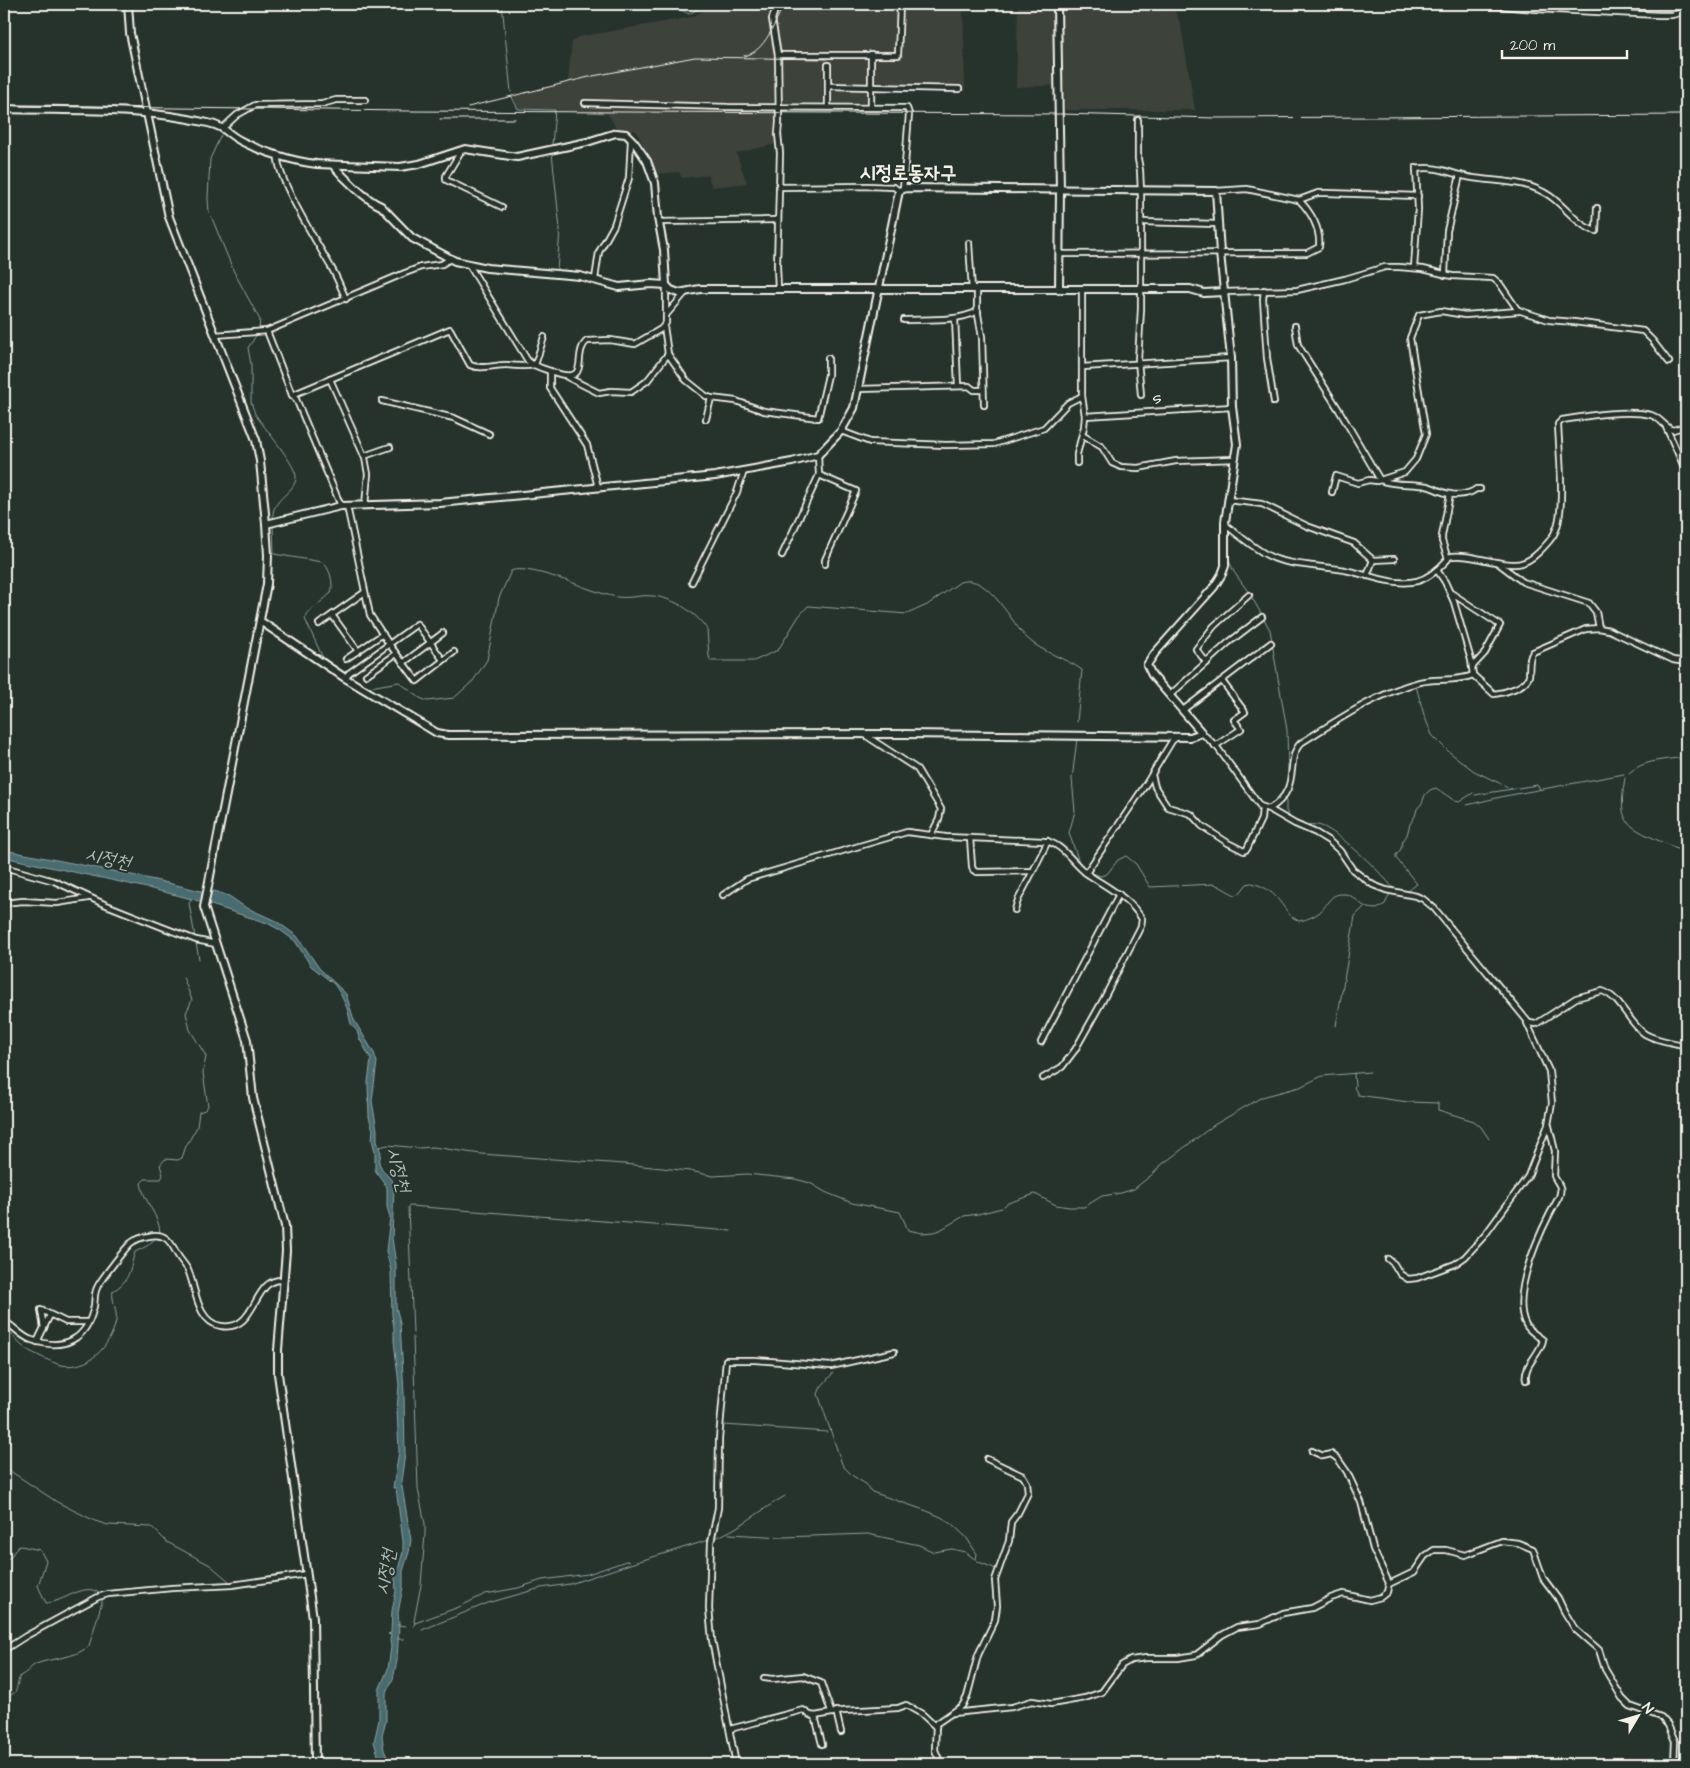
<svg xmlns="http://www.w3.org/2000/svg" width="1690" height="1768" font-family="'Architects Daughter','Poor Story',sans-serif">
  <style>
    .built { fill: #3d423b }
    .water { fill: #4a6c71; stroke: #8ea1a1 }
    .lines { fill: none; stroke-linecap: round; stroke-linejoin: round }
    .stream { stroke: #8ea1a1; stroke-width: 1 }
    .street-casing { stroke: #f4f1e8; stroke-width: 8 }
    .secondary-casing { stroke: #f4f1e8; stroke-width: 10 }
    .street { stroke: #26332d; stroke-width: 4.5 }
    .secondary { stroke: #26332d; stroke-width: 6 }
    .rail { stroke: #f4f1e8; stroke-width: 1 }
    .labels { text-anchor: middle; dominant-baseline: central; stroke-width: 4; stroke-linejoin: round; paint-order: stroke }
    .street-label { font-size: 18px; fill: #f4f1e8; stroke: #26332d }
    .water-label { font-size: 19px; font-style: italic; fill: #b0bcb8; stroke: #26332d }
    .quarter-label { font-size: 20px; font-weight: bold; fill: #f4f1e8; stroke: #26332d }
  </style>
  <rect width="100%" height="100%" fill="#26332d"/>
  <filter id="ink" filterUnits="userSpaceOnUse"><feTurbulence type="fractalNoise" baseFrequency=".02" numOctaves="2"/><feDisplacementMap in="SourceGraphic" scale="10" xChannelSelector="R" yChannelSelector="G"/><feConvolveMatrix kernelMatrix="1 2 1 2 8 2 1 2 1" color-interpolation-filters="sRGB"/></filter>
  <g filter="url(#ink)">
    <!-- built -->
    <g class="built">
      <polygon points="733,4 963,4 965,91 877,90 876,103 774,103 776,144 736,153 747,183 712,187 708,175 682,178 679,172 658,174 636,131 616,128 608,114 518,108 514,96 568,81 572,42 578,37 692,17 708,8"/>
      <polygon points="1018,4 1172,4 1181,26 1195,110 1065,110 1064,85 1016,87"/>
    </g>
    <!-- water -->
    <g class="water">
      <path d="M4,850C71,863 139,875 205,892L203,902C137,884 70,872 4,857Z"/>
      <polygon points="214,891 229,896 245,907 276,921 297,936 319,968 346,994 354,1020 374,1053 377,1062 372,1101 377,1130 377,1141 381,1153 379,1163 382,1169 393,1182 394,1188 392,1238 396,1264 396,1307 400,1322 404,1394 405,1454 401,1481 411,1540 409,1552 403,1571 403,1587 398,1613 399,1625 397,1661 393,1679 386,1693 386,1721 382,1736 384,1750 390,1764 379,1764 378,1755 374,1742 379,1720 379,1690 388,1669 391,1647 390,1641 391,1635 388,1634 391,1633 392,1611 396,1591 395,1579 403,1552 403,1541 396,1488 393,1488 399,1451 397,1410 399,1385 394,1341 394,1327 392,1316 391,1271 386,1251 390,1217 387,1207 387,1187 375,1170 375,1152 372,1139 373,1130 369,1117 368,1082 371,1059 359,1038 357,1031 351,1024 347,1008 340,993 334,984 311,966 295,941 280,930 267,923 208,904 210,893"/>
    </g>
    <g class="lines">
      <!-- stream -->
      <g class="stream">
        <polyline points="502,4 511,92"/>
        <polyline points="637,4 641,7 643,4 681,10 689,14 705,5 710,4"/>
        <polyline points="512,97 518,109 555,110 552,146"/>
        <polyline points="552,153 560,229 557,271"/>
        <polyline points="209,213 208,198 210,159 221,135"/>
        <polyline points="211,216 234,272 260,320 259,330"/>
        <path d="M257,334L248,348L251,364V402L255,414C264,427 295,464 296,476C297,493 270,498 273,519"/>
        <path d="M273,525L274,554L322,562C330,567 334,584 331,593L308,613L305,619L322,656L340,671"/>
        <polyline points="1228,558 1234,572 1249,593"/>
        <path d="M565,580C582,586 600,594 617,597C626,598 632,597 640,596C666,593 693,609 707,629L709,657L711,661H753"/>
        <polyline points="1251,596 1262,615"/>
        <polyline points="1264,619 1270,630 1272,641"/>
        <polyline points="1272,643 1287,730 1288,772 1286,788"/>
        <path d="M754,661L778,650L799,616L808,606L907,614L927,605L960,582C989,572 1011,624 1028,639C1043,653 1066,658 1082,670L1077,722"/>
        <path d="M361,684L370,687L399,682L420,698L427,701L454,698L473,681L487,660L499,598L511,571C521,566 553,576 564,580"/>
        <polyline points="1416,686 1424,715 1432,735 1448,751 1474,771 1512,789 1537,785 1540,789"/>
        <polyline points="1077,739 1072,779 1075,811 1069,833 1079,862 1086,869"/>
        <path d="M1629,773C1645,759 1667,760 1686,757"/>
        <path d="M1625,778C1618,821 1623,825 1662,842"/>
        <polyline points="1475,795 1512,789"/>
        <polyline points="1286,796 1286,811 1292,820"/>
        <polyline points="1467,805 1505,796 1624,774"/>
        <path d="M1298,823C1307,826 1315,823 1324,827C1344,837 1380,871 1394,889"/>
        <polyline points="1665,843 1686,854"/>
        <polyline points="1090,872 1100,876 1107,874 1118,860 1126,856 1136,864 1150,887 1215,884 1235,895 1239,894 1247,884 1251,883"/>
        <path d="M1252,883C1274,889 1277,899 1290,915"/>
        <polyline points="1393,889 1408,891 1417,884 1396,858 1396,855 1401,849 1403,841 1407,835 1410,824 1415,816 1417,809 1422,803 1425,795 1430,790 1436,788 1455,801 1459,802 1473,793"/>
        <polyline points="191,899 189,903 195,937"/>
        <path d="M1292,917L1299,921C1306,920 1315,916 1320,912C1327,906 1329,895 1340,894C1357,892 1358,910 1377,909L1385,904L1390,893"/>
        <polyline points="196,943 199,959"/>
        <polyline points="1336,1026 1355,916 1364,907"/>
        <polyline points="1354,1073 1355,1086 1354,1087 1358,1095 1408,1102 1438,1103 1438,1110 1474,1121 1481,1127 1489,1139"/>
        <polyline points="379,1147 388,1145 419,1148 433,1147 481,1154 624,1164 690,1171 713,1176 747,1174 795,1179 810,1183 825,1192 852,1203 900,1212 908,1230 922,1233 933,1232 940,1230 964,1216 978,1214 1002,1208"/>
        <polyline points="1004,1206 1008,1203 1035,1194 1056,1205 1069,1207 1084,1207 1102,1196 1121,1193 1134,1189 1154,1173 1160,1166 1214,1125 1262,1097 1300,1087 1322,1076 1370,1072"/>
        <path d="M160,1233C160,1216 143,1201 141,1183L145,1179H161L163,1175L160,1165L165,1159L178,1160L182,1158L186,1146L197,1127L199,1112L205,1110L208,1106L203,1073L206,1056L190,1030L186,1013L192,1000L183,977"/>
        <path d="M4,1327C12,1333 17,1343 26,1349C31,1352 55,1364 61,1365C89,1370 110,1347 116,1321C118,1311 111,1300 113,1291C131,1280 129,1270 135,1252L147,1246L156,1238"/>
        <polyline points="413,1333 408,1207 410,1206 731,1231"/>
        <polyline points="833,1373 821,1387 818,1394 842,1464 844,1467 853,1476 864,1483 872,1492 927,1511 941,1517 952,1524 966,1537 977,1554 976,1559"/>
        <polyline points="724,1425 827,1432"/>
        <polyline points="4,1467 57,1502 95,1521 108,1525 152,1527 167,1542 210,1565 230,1582 249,1580"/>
        <polyline points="729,1534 783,1537 868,1534 919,1545 934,1552 952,1549 965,1552 979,1562 996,1569"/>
        <path d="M712,1539C739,1530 760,1510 785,1496"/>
        <path d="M4,1558H10L17,1547L21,1546L40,1550L46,1561L38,1586L46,1603C63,1603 86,1580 100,1594"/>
        <polyline points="415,1623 459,1607 485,1594 518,1588 542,1580 588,1574 626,1561 628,1561 629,1563"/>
        <polyline points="397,1625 406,1626"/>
        <polyline points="413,1627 415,1623 414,1621 421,1585 425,1534 425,1524 418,1489 413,1337"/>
        <polyline points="422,1630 488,1603 541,1588 570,1584 630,1564 709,1540"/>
        <polyline points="398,1639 404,1639"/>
        <path d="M4,1708L5,1697C20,1693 15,1688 20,1676C27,1673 30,1667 36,1664C54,1657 74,1659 89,1646L102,1602V1598"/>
        <path d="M4,1719C7,1735 15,1745 4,1760"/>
      </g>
      <!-- street casing -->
      <g class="street-casing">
        <g id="street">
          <polyline points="777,4 772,19 778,55 779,122 778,134 780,153 777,266 778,289"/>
          <polyline points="1478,4 1536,9 1659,15 1672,15 1686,11"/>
          <polyline points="778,55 898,55 900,4"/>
          <polyline points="828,65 828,107"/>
          <polyline points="828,86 959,89"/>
          <polyline points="585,103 728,107 907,108 909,114 903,189"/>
          <polyline points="871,107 871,54"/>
          <polyline points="1138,120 1138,159 1140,170 1141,192 1141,309 1138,360 1141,395"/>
          <polyline points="223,128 237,115 255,105 322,104 336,100 365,100"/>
          <polyline points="461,151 446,176 446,180 502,207"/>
          <path d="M278,155C275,176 319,246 331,267C337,277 341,288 346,299"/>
          <path d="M1416,169C1439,165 1452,175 1473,178C1499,182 1527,180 1550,196C1566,207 1577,226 1596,231L1597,208"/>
          <polyline points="779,187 867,186 894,187 899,191"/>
          <polyline points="1216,191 1247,189 1299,200 1318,193 1327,193 1418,196"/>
          <polyline points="659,222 778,220"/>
          <polyline points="1141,222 1218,224"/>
          <polyline points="969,243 972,290"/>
          <path d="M1059,254L1307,253L1319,247C1321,229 1311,212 1299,200"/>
          <path d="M469,265L528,361C535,367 545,369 553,372C593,386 571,354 587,341L610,340L635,344L661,329L666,323V287"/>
          <polyline points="1414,268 1418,209 1416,168"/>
          <polyline points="1445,275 1447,231 1460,175"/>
          <polyline points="595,279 599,252 614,225 629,178 631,140"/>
          <polyline points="977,290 977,309 982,337 984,405"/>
          <polyline points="1264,290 1263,299 1267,358 1274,402"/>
          <polyline points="1224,292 1297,290 1345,279 1385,267 1399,267 1423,269 1452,276 1493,278 1500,284 1517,309 1521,311 1549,320 1574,322 1643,331 1652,340 1669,362"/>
          <polyline points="667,314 685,293"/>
          <polyline points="955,318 958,386"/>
          <path d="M904,320C928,319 957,322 978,311"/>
          <polyline points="664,326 668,354 686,380 706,396 711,398 736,401 764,411 818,418 828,375 828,358"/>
          <path d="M1295,326L1298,345L1339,410L1380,480C1395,486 1411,483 1427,486C1435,488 1442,493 1450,494C1457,496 1470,494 1476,489H1480"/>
          <polyline points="267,331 292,395 296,399 341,506"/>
          <polyline points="215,335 267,331 405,273 421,267 442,264 450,259"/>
          <polyline points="1082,367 1231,358"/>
          <polyline points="550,371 550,388 587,445 598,487"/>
          <polyline points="567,377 599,393 611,391 631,392 647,381 668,354"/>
          <polyline points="330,379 365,458 368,474 365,505"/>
          <polyline points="859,389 969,386 974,390 983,390"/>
          <path d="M292,395L450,329L470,365C481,370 494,365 506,365C516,366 525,367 535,365L544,337"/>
          <polyline points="382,401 454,418 489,434"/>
          <polyline points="1085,416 1232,407"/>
          <polyline points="706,419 711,398"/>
          <polyline points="1666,427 1686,471"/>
          <polyline points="841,431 870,442 946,445 994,444 1044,428 1068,403 1082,396"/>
          <polyline points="1082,435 1102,447 1112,463 1121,467 1138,468 1176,461 1235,459"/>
          <polyline points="364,456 390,447"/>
          <polyline points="1077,463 1077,454 1084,427 1085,416 1082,396 1082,290"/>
          <polyline points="819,475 856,491 825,560 825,564"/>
          <polyline points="1332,492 1336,476 1358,483 1369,480 1377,481 1405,472 1416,459 1426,434 1410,338 1419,315 1441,311 1465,315 1519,311"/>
          <polyline points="1228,500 1262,504 1307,526 1354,543 1373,560 1394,559"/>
          <polyline points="347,506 370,615 389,644 417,681 454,652"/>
          <path d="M1226,523L1227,526C1241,537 1256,550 1271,557C1287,565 1320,566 1338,569C1364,572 1390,587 1417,581C1429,578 1439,569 1448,559L1442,541V536L1450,494"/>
          <polyline points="782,555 819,475 818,455"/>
          <path d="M1448,557C1465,552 1493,564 1512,564C1523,565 1531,560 1539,552C1546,545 1554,537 1557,527C1565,503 1559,451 1558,424L1562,420C1587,416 1626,409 1651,415C1661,418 1664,427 1673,430L1686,426"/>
          <polyline points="1498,563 1523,582 1589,603 1596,612 1599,628"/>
          <path d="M1437,570L1445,582L1454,602L1471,660L1473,675L1494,694C1504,693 1526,687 1529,676C1530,667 1528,659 1533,652L1586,629L1599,628L1609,630L1673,660L1686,662"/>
          <polyline points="1367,576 1373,560"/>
          <polyline points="692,582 737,492 744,471"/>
          <polyline points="1451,593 1500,625 1485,653 1472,667"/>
          <polyline points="332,615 358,651"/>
          <polyline points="319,624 365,592"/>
          <polyline points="346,659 383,634"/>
          <polyline points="403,663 443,633"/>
          <polyline points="1207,663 1196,649 1214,626 1249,595"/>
          <polyline points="366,675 396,654"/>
          <polyline points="345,678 349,673 417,624 443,660"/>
          <polyline points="1170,695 1228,643 1262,617"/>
          <polyline points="1183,710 1271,643"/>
          <path d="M1202,733L1217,747L1260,806L1269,809L1295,824L1316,833L1329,841L1340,851L1353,870L1373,885L1386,890L1416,896L1423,899L1434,908L1529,1023L1536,1024L1576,998L1602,991C1620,996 1629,1024 1645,1034C1657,1041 1673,1042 1686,1046"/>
          <polyline points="865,735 917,769 941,809 939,819 931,835"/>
          <polyline points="1215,746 1241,729 1234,720 1245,712 1222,681"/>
          <polyline points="1152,775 1155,787 1168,807 1191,814 1202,826 1228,843 1244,851 1247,849 1261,819 1262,807"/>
          <path d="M1269,809C1303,789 1284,759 1301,743C1338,720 1377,693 1420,682C1437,678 1457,682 1473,675"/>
          <polyline points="970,838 972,866 973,870 977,872 1033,871 1048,841"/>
          <polyline points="4,867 54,881 104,904 162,927 196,940 216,944"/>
          <polyline points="1086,873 1146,784 1172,741 1177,737"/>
          <path d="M723,895L747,879L907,832L946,837L1044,841C1061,842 1073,863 1086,873C1106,887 1129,897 1142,919L1141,926L1103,1000L1075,1050L1062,1067L1043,1078"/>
          <polyline points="4,903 23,901 57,903 88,898"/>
          <polyline points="1015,910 1018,900 1033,871"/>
          <polyline points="1041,1042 1119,894"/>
          <polyline points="1388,1259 1394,1264 1400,1274 1408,1279 1417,1278 1455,1264 1465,1257 1485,1235 1528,1176 1548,1125 1552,1103 1549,1071 1527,1023"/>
          <path d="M4,1321C14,1326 21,1337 32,1340C64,1351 87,1340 94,1306C95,1300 94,1293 97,1288C98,1283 127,1246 131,1243C136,1239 143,1237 149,1236C165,1232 171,1242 177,1254C180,1260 185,1264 188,1270C196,1287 196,1322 221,1326C258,1332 252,1277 283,1280"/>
          <polyline points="44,1328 41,1310 66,1322 88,1322"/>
          <polyline points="37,1342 50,1315"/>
          <path d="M1526,1380C1523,1365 1540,1355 1543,1340C1537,1335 1530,1332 1526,1325C1509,1294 1543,1225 1559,1197C1563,1186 1558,1185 1554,1176L1555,1151L1549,1126"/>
          <polyline points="1389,1584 1414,1572 1425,1556 1434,1550 1446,1550 1465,1555 1502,1541 1518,1543 1533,1549 1543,1578 1558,1598 1564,1611 1575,1629 1599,1650 1605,1669 1622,1698 1630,1706 1661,1717 1668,1725 1675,1741 1674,1764"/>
          <polyline points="4,1650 26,1636 98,1597 108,1594 172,1588 232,1585 307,1574"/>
          <polyline points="764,1678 773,1679 803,1676 821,1683 831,1712"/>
          <polyline points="836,1711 841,1732"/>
          <polyline points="953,1713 1012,1707 1032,1701 1051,1704 1085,1698 1102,1692 1122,1665 1131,1660 1146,1658 1178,1658 1196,1655 1222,1635 1237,1627 1260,1624 1283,1613 1312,1608 1331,1598 1343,1594 1370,1600 1381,1597 1387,1592 1389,1583 1373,1549 1361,1502 1347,1472 1338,1459 1331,1454 1323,1456 1312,1451"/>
          <polyline points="815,1716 822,1744"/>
          <polyline points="730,1729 803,1710 810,1715 815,1716 843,1711 898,1708 906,1705 922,1714 936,1727"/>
          <polyline points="736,1764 712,1640 709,1609 711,1542 718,1508 719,1439 726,1360 755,1360 831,1366 894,1352"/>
          <polyline points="941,1764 935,1750 936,1724 962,1706 967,1697 978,1655 995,1620 997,1606 995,1580 1009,1541 1011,1522 1018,1513 1028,1493 1027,1483 1023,1476 987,1459"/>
        </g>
      </g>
      <!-- secondary casing -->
      <g class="secondary-casing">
        <g id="secondary">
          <polyline points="128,4 130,33 169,217 256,440 260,461 266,524 268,555 267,584 204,907 247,1040 253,1098 285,1226 286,1251 278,1350 278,1374 313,1618 315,1764"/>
          <polyline points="1057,4 1060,190 1059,290"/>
          <path d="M4,109C72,111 142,107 208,123C226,127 227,134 241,141C260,151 295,162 317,164L400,167L419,164L465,149L517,157L587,142L616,133L626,134L634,142L647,161L655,183L658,218L664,250L666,285"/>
          <path d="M333,165C343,177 366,200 381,206L412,238L455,261L487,268L580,276L619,287L651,284L666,285L671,290L679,293L700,289H1190L1204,293L1224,292"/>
          <polyline points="260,621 345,678 437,733 448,735 904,734 1190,737 1202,733 1152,675 1147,665 1155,653 1214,587 1222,574 1225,566 1225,522 1237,444 1232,407 1231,358 1220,253 1216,191 906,188 899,191 854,408 841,431 818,455 792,462 715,476 440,503 341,506 266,524"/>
        </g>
      </g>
      <!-- street -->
      <use href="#street" class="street"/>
      <!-- secondary -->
      <use href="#secondary" class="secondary"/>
      <!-- rail -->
      <g class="rail">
        <path d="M744,56C765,53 776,20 784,4"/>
        <polyline points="4,104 19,106 408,111 1060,114 1217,118 1686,115"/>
        <polyline points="468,107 593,76 695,57 827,59"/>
        <polyline points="440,119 515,119"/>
      </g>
    </g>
  </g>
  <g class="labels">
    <!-- street labels -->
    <g class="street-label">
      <text transform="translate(1157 398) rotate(-5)">s</text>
    </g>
    <!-- water labels -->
    <g class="water-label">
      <text transform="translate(108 859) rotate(12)">시정천</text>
      <text transform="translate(398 1170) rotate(75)">시정천</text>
      <text transform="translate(386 1572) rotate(-81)">시정천</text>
    </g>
    <!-- quarter labels -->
    <g class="quarter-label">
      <text x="908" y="173">시정로동자구</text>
    </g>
  </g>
  <!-- margin -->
  <rect width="1690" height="1768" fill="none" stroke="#26332d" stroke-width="20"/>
  <rect x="10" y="10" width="1670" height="1748" fill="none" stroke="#f4f1e8" stroke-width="2" filter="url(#ink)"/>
  <!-- north arrow -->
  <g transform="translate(1638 1716) rotate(52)" stroke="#26332d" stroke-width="4" paint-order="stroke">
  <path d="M0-4L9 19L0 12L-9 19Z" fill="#f4f1e8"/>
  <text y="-8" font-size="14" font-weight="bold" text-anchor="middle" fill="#f4f1e8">N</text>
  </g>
  <!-- scale -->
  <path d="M1502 50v8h125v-8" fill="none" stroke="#f4f1e8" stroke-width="2.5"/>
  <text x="1510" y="50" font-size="15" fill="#f4f1e8" stroke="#26332d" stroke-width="4" paint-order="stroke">200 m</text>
</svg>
